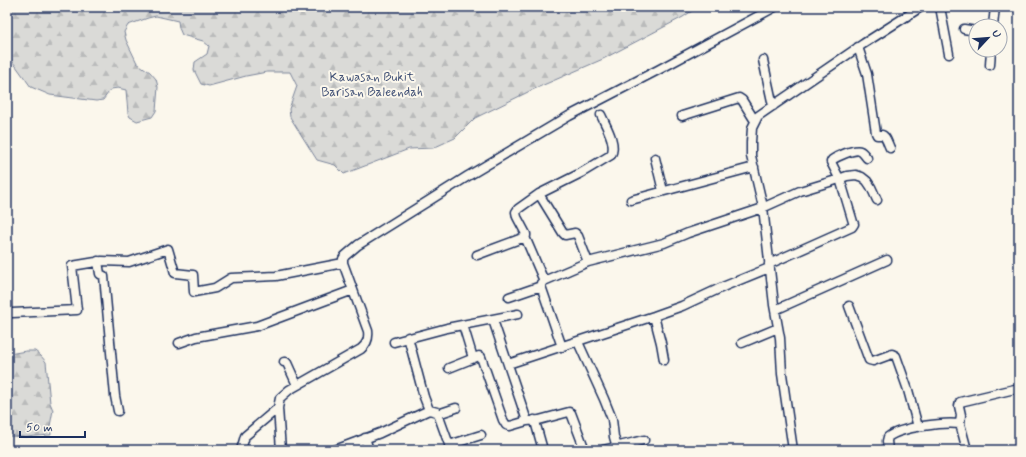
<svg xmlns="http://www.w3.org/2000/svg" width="1026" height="457" viewBox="0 0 1026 457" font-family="Mynerve,sans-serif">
<defs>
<pattern id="forest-firs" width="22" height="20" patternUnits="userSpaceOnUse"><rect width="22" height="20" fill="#dadad7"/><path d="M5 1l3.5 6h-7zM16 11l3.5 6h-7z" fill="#babbbb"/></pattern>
</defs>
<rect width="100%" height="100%" fill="#fbf7ec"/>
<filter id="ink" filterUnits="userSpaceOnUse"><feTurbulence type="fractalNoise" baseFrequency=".025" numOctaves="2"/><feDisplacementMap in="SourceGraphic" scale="8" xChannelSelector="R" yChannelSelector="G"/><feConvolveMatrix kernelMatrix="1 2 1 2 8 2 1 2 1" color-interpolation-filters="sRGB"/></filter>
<g filter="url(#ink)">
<!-- forest -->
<path fill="url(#forest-firs)" stroke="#7a849a" d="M7 7H698L683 17 603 59 532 90 475 118 455 138 433 148 409 149 344 174 335 165 317 160 290 117 289 109 297 86 290 72H267L246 76 209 86 201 84 194 70 195 62 207 54 209 46 203 41 182 35 179 28 178 21 156 16 148 18 128 25 124 32 126 40 137 63 150 72 156 79 158 87 156 111 152 117 137 121 130 117 128 113 126 90 118 88 111 89 103 100 96 101 50 95 31 87 13 62 7 57Z
M26 351H35L41 356 46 362 50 403 53 410 50 426 51 435 26 437 10 436 7 437V353L9 354Z"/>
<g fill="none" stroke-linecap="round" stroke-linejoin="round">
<!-- minor casing -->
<g stroke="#1b2f5e" stroke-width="11">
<path id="minor" d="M940 7 949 54
M993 26 995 7
M964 29 976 31
M858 47 867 74 876 133 877 135C879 135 880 135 882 135 886 136 888 144 890 148
M763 60 773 106
M990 65 991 50
M682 116 739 98 742 100 755 121
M655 158 663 191
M539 194 518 209 516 212 517 217 526 234V236L525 237 544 281
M631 200 754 167
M477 255 525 237
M98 261 100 274 104 276 115 396 118 411
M588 262 578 236 575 233 565 235 563 233 539 194 581 173 611 155C617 144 606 126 601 115
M769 264 852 227 854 224 853 222 841 182 831 162 832 160C836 157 855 148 860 151 863 152 865 156 867 158
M509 297 541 286
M849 306 869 360 873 361 892 354 896 356 908 390 918 427
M775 310 887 260
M12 313 77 310 72 266 102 261 129 262 168 249 175 273 193 275 194 292 215 288 231 278 276 276 343 263
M654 316 661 343 664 360
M493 320 527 421
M463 325 473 358
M408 337 424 397 429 410
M394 342 447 328 518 314
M578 342 604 399 612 419 614 437 617 447
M179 343 196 337 257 326 353 290
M742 343 778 328
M562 347 541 286V283L544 281 588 262 664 243 688 233 760 209 800 191 833 181 847 176 856 175 862 177 867 181 871 187 877 200
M284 362H286L287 363 297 385
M508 364 654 316 682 306 725 286 769 268
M449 368 479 356 481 357 503 420 506 425 510 426 527 421 539 420 569 412 571 413 585 450
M438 414 456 408
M534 420 536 425 543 450
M365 438 369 450
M449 445 481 435
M241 450 245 436 278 408
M281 450 278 408 280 398 289 390 361 349C367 344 369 339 368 331L343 263V259L345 256 358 245 430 200 468 176 569 116 658 70 775 7
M335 450 380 433 429 410 437 412 438 414 451 450
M603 450 644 440
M793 450 782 374 780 338 774 305 763 207 751 156V142L752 128 758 116 863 44 921 7
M888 450 887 441 888 437C901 427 944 422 960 424
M967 450 960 424 961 415 959 406 960 402 1019 388"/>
</g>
<!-- minor -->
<use href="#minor" stroke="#fbf7ec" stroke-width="8"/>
</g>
</g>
<g text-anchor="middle" stroke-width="4" stroke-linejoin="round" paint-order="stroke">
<!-- park labels -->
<g font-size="13" fill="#415176" stroke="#fbf7ec">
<text x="372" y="81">Kawasan Bukit<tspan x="372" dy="15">Barisan Baleendah</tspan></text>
</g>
</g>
<!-- margin -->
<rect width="1026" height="457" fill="none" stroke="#fbf7ec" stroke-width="24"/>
<rect x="12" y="12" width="1002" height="433" fill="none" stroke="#1b2f5e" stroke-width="1.5" filter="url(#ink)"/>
<!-- north arrow -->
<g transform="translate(988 38) rotate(64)"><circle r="19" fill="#fbf7ec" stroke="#a1a7b3"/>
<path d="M0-3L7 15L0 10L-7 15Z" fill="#1b2f5e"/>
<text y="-6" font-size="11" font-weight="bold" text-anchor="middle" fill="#1b2f5e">U</text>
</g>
<!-- scale -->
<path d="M20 431v6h65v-6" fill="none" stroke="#1b2f5e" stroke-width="2"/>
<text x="26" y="431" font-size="12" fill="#1b2f5e" stroke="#fbf7ec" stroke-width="3" paint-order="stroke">50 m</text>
</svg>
